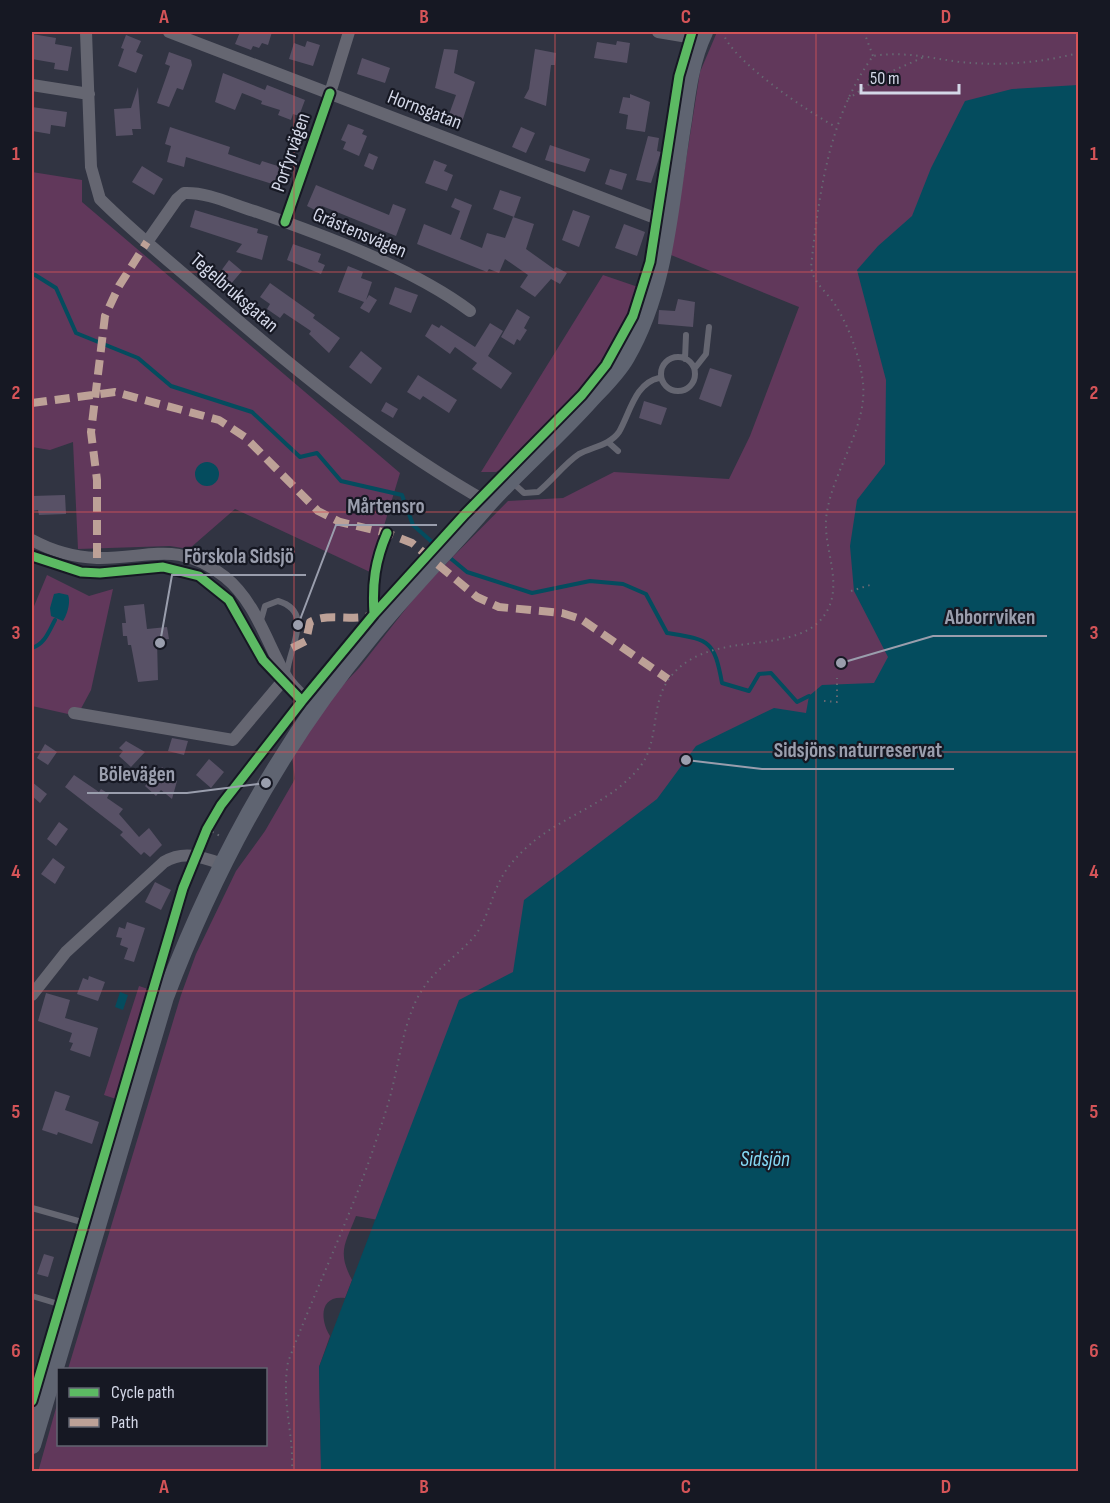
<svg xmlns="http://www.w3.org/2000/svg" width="1110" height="1503" viewBox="0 0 1110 1503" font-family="'Sofia Sans Condensed',sans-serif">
<rect width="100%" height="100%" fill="#313442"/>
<!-- green -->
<path fill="#61385b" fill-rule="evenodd" d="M717 32H1078V1471L38 1472 58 1401V1444H266V1370L68 1369 181 995 196 954 236 871 265 831 295 779 290 741 359 668 423 587 508 501 563 498 614 472 729 479 750 436 799 307 671 255 700 72ZM356 1216 384 1221 321 1462 319 1367 330 1336C320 1320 319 1295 345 1298L352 1280C337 1252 345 1244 356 1216Z
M32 172 82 180V202L400 473 370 572 235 509 189 549 170 546 78 549 73 442 50 450 32 447Z
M603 275 641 288 619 339 603 364 578 394 505 467 496 472H481Z
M47 575 89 596 113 589 91 690 77 716 32 706V611Z
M139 986 148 989 116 1099 104 1095Z"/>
<!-- water -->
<path fill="#044c5e" d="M1078 85V1471H321L319 1367 459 1000 513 972 524 900 657 799 696 746 774 708 806 713 809 696 822 685 874 683 888 657 854 591 850 546 857 500 885 464 886 380 857 270 878 246 912 216 931 168 965 101 1012 89Z
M195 474a12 12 0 1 1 24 0a12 12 0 1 1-24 0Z
M59 593 68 595C71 602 67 615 63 621L51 616 50 608 54 594Z
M120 992 128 995 123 1010 115 1007Z"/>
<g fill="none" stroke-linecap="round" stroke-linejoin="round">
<!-- stream -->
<path stroke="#044c5e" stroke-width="4" d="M32 273 56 288 76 333 138 358 171 386 252 412 300 457 317 453 341 481 402 495 413 525 441 550
M449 557 467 572 532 593 590 581 623 584 646 594 667 633C709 640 714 639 722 683L749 691 759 674 771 673 797 702 809 696
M32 648C45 644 49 631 55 620"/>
</g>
<!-- building -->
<path fill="#585166" d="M240 32H272L268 45 262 43 259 48 253 46 251 50 235 44Z
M32 34 56 38 55 44 72 47 68 71 54 69 55 63 32 59Z
M126 35 141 41 136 52 143 55 136 73 118 66 124 49 121 48Z
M307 41 320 45 313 66 289 59 294 43 305 47Z
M617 41 630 43 627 63 594 58 597 42 616 45Z
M444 49 458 50 454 73 475 82 461 125 447 120 456 95 435 88Z
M535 49 556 53 555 65H551L546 106 524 98 529 89Z
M169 52 191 60 192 65 183 90 177 88 169 107 157 103 170 66 165 64Z
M362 58 390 68 385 83 357 74Z
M223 73 265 90 267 85 305 100 299 116 293 114 291 120 278 115 280 110 261 104 262 101 242 93 235 110 215 102Z
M138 87 141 129H132L133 135 116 136 114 109 131 108Z
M630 94 650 102 645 132 626 129 628 115 619 113 623 97 630 98Z
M32 107 67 112 65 127 51 125 50 134 32 131Z
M348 124 364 130 362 134 367 136 359 156 343 149 346 142 341 140Z
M170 127 230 147 228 154 260 165 262 161 287 169 282 187 186 157 184 167 167 162 171 146 165 144Z
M521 127 535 133 526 153 512 147Z
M648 136 659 138 657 151 661 152 651 183 636 180Z
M550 145 590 159 585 172 545 160Z
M369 153 378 157 373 170 364 166Z
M434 160 447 165 444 171 453 175 447 191 425 183Z
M142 166 163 179 154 195 132 182Z
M610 169 627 174 622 190 605 184Z
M316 185 389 215 393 204 406 209 396 236 322 206 319 212 307 206Z
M500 190 521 197 514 217 493 209Z
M455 198 472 205 460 239 482 248 487 233 505 238 513 217 534 224 526 249 554 269 556 267 567 273 560 284 551 279 535 297 520 287 528 275 505 259 499 273 489 269 487 272 417 244 424 224 451 235 460 211 451 207Z
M195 210 258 229 257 233 268 236 262 260 236 252 242 244 190 227Z
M573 210 590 216 579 247 562 240Z
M624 224 645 232 637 256 615 248Z
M293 244 321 254 318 262 325 265 321 274 287 260Z
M229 260 242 271 230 285 218 275Z
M348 266 363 272 361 278 372 282 366 300 369 295 377 300 369 313 360 308 364 302 338 292Z
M270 283 315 315 313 318 340 338 329 353 309 334 311 331 284 313 280 318 267 309 270 304 260 297Z
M395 287 418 295 411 313 389 304Z
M678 299 695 302 693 327 658 324 659 310 675 311Z
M517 309 530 317 524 328 527 330 520 341 517 339 514 345 501 337Z
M490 323 503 331 488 356 512 373 501 389 472 369 477 363 455 347 450 354 425 336 432 324 439 328 441 325 475 347Z
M361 351 382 368 371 384 349 367Z
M710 368 732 375 721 407 699 399Z
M418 375 457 400 449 413 423 396 420 400 407 392Z
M644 401 667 408 661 425 639 418Z
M386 402 398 409 393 418 381 411Z
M65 495 66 514 39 515 38 510 32 511V496Z
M144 604 147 629 167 627 169 639 157 640 158 680 138 682 131 645H128L127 636H123L122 623H126L124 606Z
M172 738 188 741 184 755 168 751Z
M126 741 145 752 131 767 119 756 123 751 119 748Z
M45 744 57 752 48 765 37 758Z
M209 759 224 772 211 788 196 775Z
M162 767 177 781 172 799 161 790 156 796 145 786Z
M74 775 99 792 101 789 109 794 107 798 123 809 119 814 139 837 149 828 162 845 150 857 144 852 141 855 120 835 123 832 65 787Z
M32 782 47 794 40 803 32 796Z
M59 822 68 829 56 846 47 839Z
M53 858 65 867 55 884 41 874Z
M155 882 171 890 161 910 145 902Z
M127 922 145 928 134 962 124 959 128 948 120 945 122 938 116 937 119 927 125 929Z
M89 976 105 982 98 1001 77 994 83 978 88 980Z
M46 993 70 1000 65 1018 98 1028 90 1057 70 1050 73 1043 69 1042 72 1033 38 1021Z
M55 1091 70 1096 65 1110 99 1122 92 1144 58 1132 57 1135 42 1130Z
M44 1254 54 1257 48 1277 37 1274Z"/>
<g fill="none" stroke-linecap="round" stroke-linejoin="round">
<!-- path -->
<path stroke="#666872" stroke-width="2" stroke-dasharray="1.5 4.5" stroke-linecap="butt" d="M723 32C729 59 810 113 836 127
M864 32 873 56
M848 99 881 76 924 57
M851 591 870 585
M824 701 837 702V678
M207 829 220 836
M292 1472C294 1433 281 1402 288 1362 316 1288 351 1216 376 1141 382 1123 388 1106 392 1089 399 1061 403 1029 415 1003 429 972 451 962 473 938 488 920 491 896 502 877 509 864 523 850 534 841 568 814 611 802 639 768 660 743 650 704 669 679 709 623 804 663 829 607 842 577 821 543 827 512 834 467 871 423 862 376 859 355 848 325 836 306 828 293 813 283 811 267 819 193 829 117 873 56 903 51 930 58 960 62 999 66 1041 63 1078 53"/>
<!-- lane -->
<path stroke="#656671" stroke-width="6" d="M661 374a17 17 0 1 1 34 0a17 17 0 1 1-34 0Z
M685 359 686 335
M695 368 706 354 709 327
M608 442 618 451
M511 481 524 493 538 492C552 481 564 464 579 454 592 447 610 445 619 432 630 413 635 383 659 378
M261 620 265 606 278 601C315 612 289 647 287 673
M32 1208 96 1226
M32 1296 72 1308"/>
<!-- street -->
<path stroke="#656671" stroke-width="12" d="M86 32 91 167 100 199C138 237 180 270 220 305 305 378 391 448 489 503
M169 32 668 223
M658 32 700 39
M32 85 89 94
M330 93 349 32
M147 242 177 199 184 193C208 192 231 204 254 211 323 235 413 268 470 311
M32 540C52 551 74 557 97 558 149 559 177 539 225 577 256 602 267 644 287 678 294 689 306 698 315 708
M74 713 233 740 286 677
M32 995 66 952 164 862C184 850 202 857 222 864"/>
<!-- secondary -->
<path stroke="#5f6471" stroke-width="18" d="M32 1445 165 997C214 868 280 745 369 638 406 592 448 550 486 506 519 469 557 437 590 400 602 387 617 373 626 357 667 287 670 198 683 120 687 90 691 59 704 32"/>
<!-- quiet -->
<path stroke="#bda197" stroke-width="8" stroke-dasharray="15 8" stroke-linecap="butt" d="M32 403 115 392 219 420 245 437 318 511 340 522 387 533 412 543 477 597 499 607 562 613 581 619 668 679
M97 558V480L91 432 105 316 119 286 147 242
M292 648 306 641 310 622C330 612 352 622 373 615"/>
<!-- cycleway casing -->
<g stroke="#161823" stroke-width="13">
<path id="cycleway" d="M285 222 330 93
M32 556 81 572 100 573 163 567 199 576 229 600 263 660 302 701
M374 614C372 584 375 561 387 533
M32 1401 183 888 207 829 221 805 302 701 374 614 465 514 582 395 606 365 633 316 650 262 679 76 692 32"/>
</g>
<!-- cycleway -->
<use href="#cycleway" stroke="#5cba63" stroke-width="9"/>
</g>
<!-- grid -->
<path fill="none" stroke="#d55458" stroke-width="1.5" stroke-opacity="0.55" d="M294 32V1472M555 32V1472M816 32V1472M32 272H1078M32 512H1078M32 752H1078M32 991H1078M32 1230H1078"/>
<g text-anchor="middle" stroke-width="4.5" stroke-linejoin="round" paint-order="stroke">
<!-- street labels -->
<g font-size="20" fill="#d3d7e7" stroke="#161823">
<text transform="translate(425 109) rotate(21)" y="7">Hornsgatan</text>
<text transform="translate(290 152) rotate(-71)" y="7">Porfyrvägen</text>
<text transform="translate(360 232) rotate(23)" y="7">Gråstensvägen</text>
<text transform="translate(235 292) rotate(41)" y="7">Tegelbruksgatan</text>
</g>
<!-- water labels -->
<g font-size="21" font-style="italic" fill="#85d9f5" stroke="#161823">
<text x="765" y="1166">Sidsjön</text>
</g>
</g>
<!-- callouts -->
<path fill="none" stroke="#9a9ead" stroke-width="2" d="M298 625L336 525H437M160 643L172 575H306M841 663L933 636H1047M686 760L762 769H954M266 783L187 793H87"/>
<g fill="#9a9ead" stroke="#161823" stroke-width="2">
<circle cx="298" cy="625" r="6"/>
<circle cx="160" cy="643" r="6"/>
<circle cx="841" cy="663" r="6"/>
<circle cx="686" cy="760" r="6"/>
<circle cx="266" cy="783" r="6"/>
</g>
<g font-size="21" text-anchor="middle" font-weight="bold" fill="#9a9ead" stroke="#161823" stroke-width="4.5" stroke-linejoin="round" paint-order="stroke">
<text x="386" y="513">Mårtensro</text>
<text x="239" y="563">Förskola Sidsjö</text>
<text x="990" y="624">Abborrviken</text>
<text x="858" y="757">Sidsjöns naturreservat</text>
<text x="137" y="781">Bölevägen</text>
</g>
<!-- border -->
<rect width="1110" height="1503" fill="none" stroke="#161823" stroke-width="66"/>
<!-- legend -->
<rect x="57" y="1368" width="210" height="78" fill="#161823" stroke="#626471" stroke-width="1.5"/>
<rect x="69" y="1388" width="30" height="9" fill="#5cba63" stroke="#626471" stroke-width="1.5"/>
<text x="111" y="1398" font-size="18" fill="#d3d7e7">Cycle path</text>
<rect x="69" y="1418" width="30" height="9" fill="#bda197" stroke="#626471" stroke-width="1.5"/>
<text x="111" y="1428" font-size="18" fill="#d3d7e7">Path</text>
<!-- scale -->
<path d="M861 84v9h98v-9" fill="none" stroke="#d3d7e7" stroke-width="3"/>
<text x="870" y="84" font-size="18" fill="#d3d7e7" stroke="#161823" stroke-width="4.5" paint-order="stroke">50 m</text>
<rect x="33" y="33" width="1044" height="1437" fill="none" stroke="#d55458" stroke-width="2"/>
<g font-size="20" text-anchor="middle" font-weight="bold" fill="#d55458">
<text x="164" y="23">A</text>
<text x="424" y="23">B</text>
<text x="686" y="23">C</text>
<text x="946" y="23">D</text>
<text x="16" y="160">1</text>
<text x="1094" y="160">1</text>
<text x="16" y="399">2</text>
<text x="1094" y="399">2</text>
<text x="16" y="639">3</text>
<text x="1094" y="639">3</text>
<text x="16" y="878">4</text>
<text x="1094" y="878">4</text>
<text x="16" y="1118">5</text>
<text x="1094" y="1118">5</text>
<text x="16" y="1357">6</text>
<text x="1094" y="1357">6</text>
<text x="164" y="1493">A</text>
<text x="424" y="1493">B</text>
<text x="686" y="1493">C</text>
<text x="946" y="1493">D</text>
</g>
</svg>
